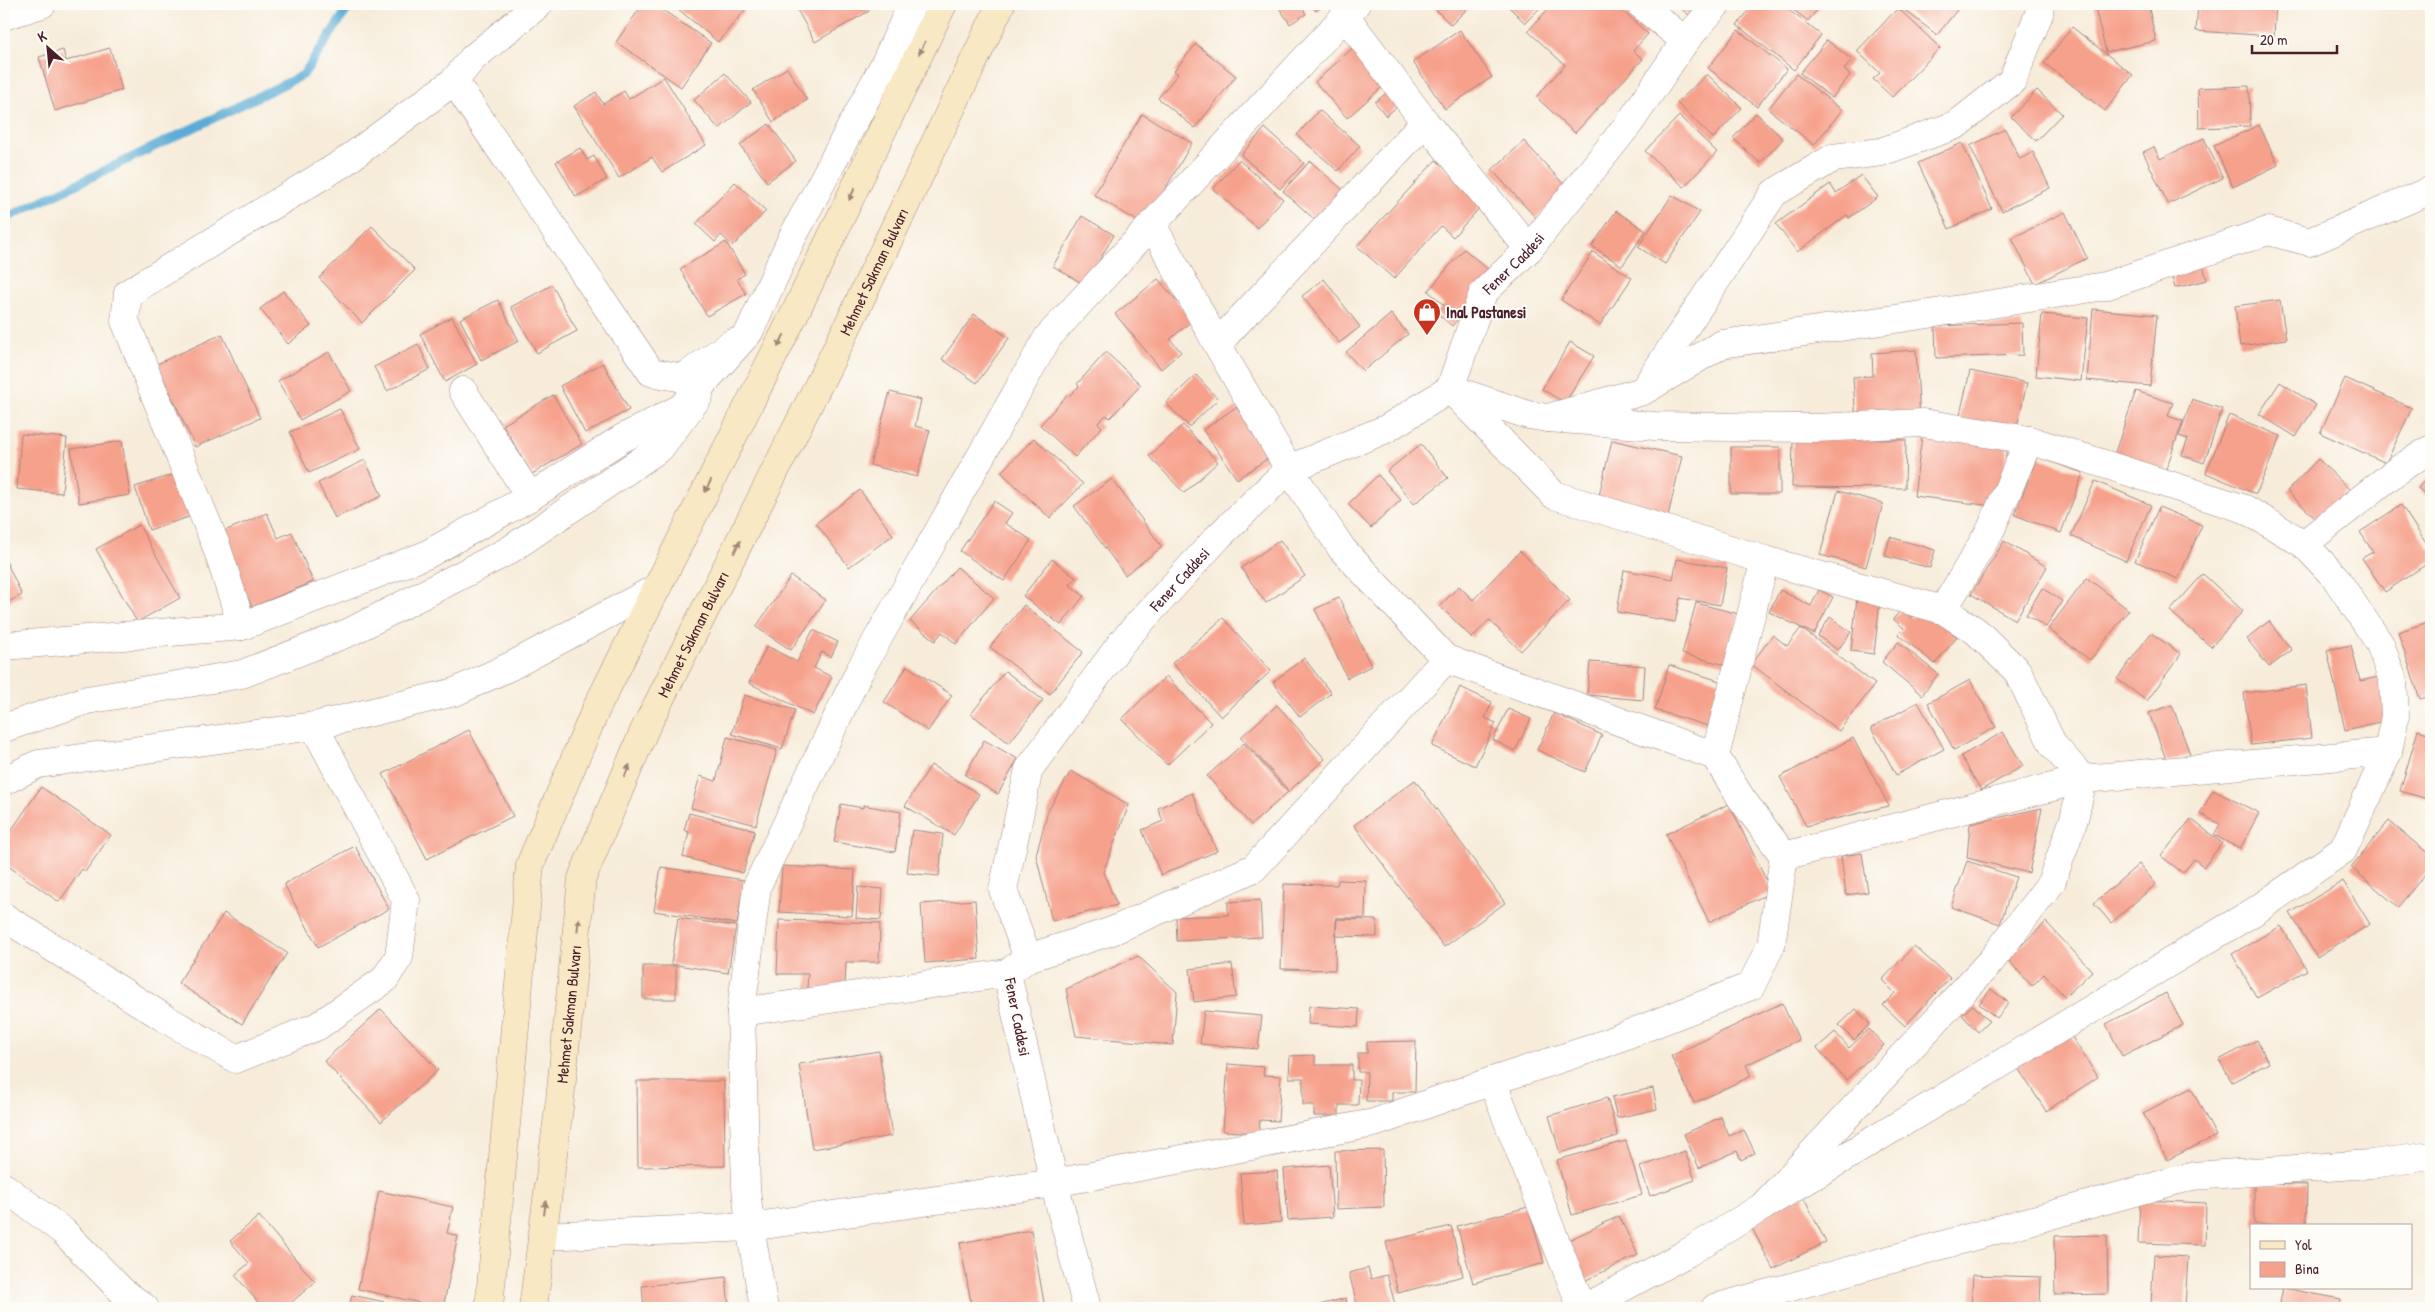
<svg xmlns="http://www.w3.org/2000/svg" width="2435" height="1312" viewBox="0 0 2435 1312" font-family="'Patrick Hand',sans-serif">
<rect width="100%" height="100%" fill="#fdfcf7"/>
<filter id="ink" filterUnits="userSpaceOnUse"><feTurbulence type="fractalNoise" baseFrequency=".02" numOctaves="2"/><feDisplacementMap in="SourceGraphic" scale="10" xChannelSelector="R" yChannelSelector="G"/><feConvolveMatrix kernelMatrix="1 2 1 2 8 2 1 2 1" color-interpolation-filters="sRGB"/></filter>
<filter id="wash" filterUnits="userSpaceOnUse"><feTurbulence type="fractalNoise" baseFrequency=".0096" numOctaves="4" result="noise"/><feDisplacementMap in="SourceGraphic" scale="20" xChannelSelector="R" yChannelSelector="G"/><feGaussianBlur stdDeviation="1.12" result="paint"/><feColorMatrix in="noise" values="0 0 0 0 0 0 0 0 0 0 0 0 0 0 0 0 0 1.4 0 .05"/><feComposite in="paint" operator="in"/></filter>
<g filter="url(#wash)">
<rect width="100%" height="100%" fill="#f7ecda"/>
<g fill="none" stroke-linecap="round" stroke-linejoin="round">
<!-- stream -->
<path stroke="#5aabd5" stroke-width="9" d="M4 219 303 75 351 4"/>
</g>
<g id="blocks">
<!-- building -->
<path fill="#f6a18c" d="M643 4H654L711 43 681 87 616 42Z
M672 4H750L718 42Z
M794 4H865L869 11 815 42Z
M1282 4H1300L1306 14 1290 24 1278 6Z
M1310 4H1326L1316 11Z
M1430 4H1472L1451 25Z
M1506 4H1544L1525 23Z
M1553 4H1615L1648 34 1633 51 1643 59 1575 133 1536 97 1565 65 1528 31Z
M1675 4H1698L1689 15Z
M1754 4H1781L1821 35 1794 70 1737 25Z
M1786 4H1822L1808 21Z
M1897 4H1962L1937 35Z
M2094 4H2148L2156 41 2106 52Z
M2198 4H2276L2274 36 2196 31Z
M1898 8 1940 48 1892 97 1873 79 1880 73 1857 51Z
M2072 27 2133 75 2105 111 2044 63Z
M1460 30 1492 77 1445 109 1413 62Z
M1738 30 1787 69 1757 107 1708 68Z
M1827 40 1852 60 1844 70 1850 75 1832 98 1800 73Z
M1196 44 1236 76 1195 128 1158 98 1178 74 1174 71Z
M1356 45 1388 82 1347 118 1315 82Z
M110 48 122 90 55 111 39 57 63 50 66 61Z
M787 68 807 100 773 122 753 90Z
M725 73 751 102 719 129 694 100Z
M1707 74 1742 108 1713 138 1677 103Z
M1796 74 1842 110 1814 145 1768 109Z
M664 77 706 145 662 172 652 157 619 178 574 106 596 92 603 104 624 91 629 99Z
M2249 86 2250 126 2199 128 2198 88Z
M1394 87 1405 100 1386 116 1375 102Z
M2037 90 2062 114 2036 141 2011 117Z
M1319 110 1360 146 1338 171 1297 135Z
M1756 113 1783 139 1760 163 1733 138Z
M1142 114 1192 143 1144 225 1094 195Z
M1679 116 1717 152 1684 187 1645 151Z
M769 124 796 161 767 182 740 145Z
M2259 125 2278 165 2233 187 2214 146Z
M1265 128 1304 163 1280 189 1241 155Z
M2005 129 2020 159 2033 152 2050 188 2002 211 1970 146Z
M2204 138 2223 178 2168 204 2143 152 2154 147 2160 159Z
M1524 141 1568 189 1536 218 1492 170Z
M1962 143 1992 209 1949 229 1918 163Z
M580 148 587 160 594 156 607 179 576 197 556 162Z
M1239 160 1283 199 1257 228 1213 189Z
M1436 160 1484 203 1453 237 1441 226 1394 279 1357 246Z
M1310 161 1351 197 1324 228 1283 191Z
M1861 175 1878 197 1849 218 1847 215 1797 252 1776 224 1830 184 1836 193Z
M735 182 766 211 733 246 721 235 715 242 696 224Z
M1672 195 1700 212 1665 264 1638 247Z
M1616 211 1646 231 1622 266 1592 246Z
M2065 212 2087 258 2035 284 2012 238Z
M1082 216 1114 235 1085 285 1053 266Z
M372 226 415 270 362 323 319 278Z
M726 242 745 274 737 279 746 294 707 316 680 269Z
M1464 249 1496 276 1452 326 1437 313 1444 305 1428 291Z
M1593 252 1632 278 1600 325 1561 300Z
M2202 262 2207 280 2175 288 2170 271Z
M1158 279 1193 320 1170 339 1181 352 1161 369 1115 314Z
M1324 279 1360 327 1339 343 1302 296Z
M552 285 577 331 537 353 511 307Z
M283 291 311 326 288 344 260 309Z
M498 300 519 341 481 360 460 319Z
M2280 300 2286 339 2240 346 2235 306Z
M2093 309 2157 315 2150 386 2087 380Z
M974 314 1009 338 977 383 942 359Z
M1391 314 1408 334 1363 371 1346 352Z
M2042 314 2088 318 2081 381 2036 376Z
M452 317 477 364 445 382 420 334Z
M2022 323 2023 355 1936 358 1935 326Z
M222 334 260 418 195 447 157 364Z
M1570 342 1594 356 1565 403 1542 389Z
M418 344 430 369 387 391 374 367Z
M1916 350 1920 419 1856 423 1853 377 1873 376 1872 353Z
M329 352 351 391 300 420 278 381Z
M1106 352 1141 385 1110 418 1106 415 1098 423 1102 427 1075 457 1040 425 1068 394 1070 395 1079 386 1077 384Z
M603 363 629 410 585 433 560 386Z
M1970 371 2027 383 2016 431 1959 419Z
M1196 375 1218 399 1189 427 1166 403Z
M2345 378 2412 408 2386 463 2320 433Z
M2280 382 2316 405 2296 437 2259 414Z
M2136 391 2173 403 2168 416 2183 421 2165 472 2114 455Z
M890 392 921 400 915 426 930 430 917 477 870 465Z
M553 395 582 444 532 474 503 425Z
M2192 399 2222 409 2204 463 2182 455 2188 439 2179 436Z
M1236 407 1270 457 1237 479 1203 430Z
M340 409 360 449 309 473 290 432Z
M2229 415 2281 436 2256 494 2206 473Z
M1183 425 1218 462 1184 493 1149 456Z
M21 434 67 438 62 493 17 489Z
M1922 436 2007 446 2000 507 1914 496Z
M1034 438 1083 484 1050 518 1001 472Z
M1793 439 1906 440 1905 488 1792 487Z
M1612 440 1682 456 1668 516 1598 500Z
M122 441 130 495 79 503 71 449Z
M1421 444 1448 478 1414 504 1387 471Z
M1731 447H1780V494H1731Z
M2037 457 2083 473 2061 533 2015 515Z
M2318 459 2349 489 2318 521 2287 491Z
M365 460 382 496 335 518 318 483Z
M184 471 198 514 149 530 135 487Z
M2431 473V500L2418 488Z
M1378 475 1401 500 1371 528 1348 504Z
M1112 479 1162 547 1125 575 1074 506Z
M2095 481 2151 505 2126 561 2071 536Z
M860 490 893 535 849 567 816 523Z
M1838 491 1883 503 1866 567 1820 555Z
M994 501 1012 513 1005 523 1031 540 1004 581 960 551Z
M2401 505 2431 551V561L2385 592 2362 558 2373 552 2360 532Z
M2159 507 2202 525 2178 579 2135 561Z
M267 513 278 538 292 532 313 582 252 607 220 533Z
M139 525 180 598 137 622 96 549Z
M1890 537 1935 550 1930 568 1885 556Z
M1280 540 1305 576 1266 603 1241 568Z
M2004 541 2047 567 2015 620 1971 594Z
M1520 551 1570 600 1521 651 1489 620 1472 638 1440 606 1459 586 1473 600Z
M4 557 22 595 4 604Z
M1052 559 1076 578 1070 585 1084 596 1061 625 1023 596Z
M1677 559 1727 568 1720 605 1680 598 1675 622 1617 612 1624 570 1673 579Z
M957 567 994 598 956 644 942 632 935 641 910 621Z
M2203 574 2243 611 2211 647 2170 611Z
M791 576 826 600 791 650 756 627Z
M2087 578 2129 610 2090 660 2048 629Z
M2042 588 2062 601 2046 627 2026 615Z
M1780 590 1811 606 1819 590 1833 597 1814 634 1769 612Z
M1339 598 1371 666 1347 678 1315 609Z
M1857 598 1880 601 1874 654 1851 651Z
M1696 603 1739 614 1726 665 1682 654Z
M1024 605 1083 652 1050 694 990 647Z
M1920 607 1957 637 1935 664 1898 634 1904 628 1893 619 1901 610 1912 618Z
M1830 617 1851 632 1838 650 1818 636Z
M1223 618 1271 671 1221 717 1172 663Z
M2269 621 2292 650 2269 667 2247 639Z
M2431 621V696L2420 699 2398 632Z
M1801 628 1875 684 1839 731 1751 664 1773 635 1787 646Z
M813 630 838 642 831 657 822 652 814 668 832 677 813 715 749 683 767 646 797 662Z
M2151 633 2181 654 2147 701 2117 679Z
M1898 642 1938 674 1922 695 1882 662Z
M2351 645 2360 681 2379 677 2389 720 2345 730 2327 650Z
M1304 658 1331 693 1300 717 1273 682Z
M1590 662 1645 666 1643 700 1587 695Z
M1669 665 1723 682 1708 726 1655 710Z
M907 666 952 695 928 731 884 702Z
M1005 671 1043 700 1009 743 971 714Z
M1166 676 1211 723 1167 765 1122 719Z
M1970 680 1996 727 1954 750 1928 703Z
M2306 685 2312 738 2251 745 2244 693Z
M1460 687 1492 702 1485 718 1496 723 1475 766 1432 746Z
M744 695 795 710 782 749 732 734Z
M1918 702 1944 749 1896 775 1871 728Z
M1277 705 1325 759 1289 791 1241 737Z
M2172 705 2190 754 2167 762 2149 713Z
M1508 709 1531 719 1515 751 1493 740Z
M1554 713 1602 735 1585 772 1537 750Z
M469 730 513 816 427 859 383 774Z
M2418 730 2431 734V800L2400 791Z
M2003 732 2023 766 1981 790 1961 756Z
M727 737 777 750 756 825 691 808 700 776 716 781Z
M1853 738 1889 806 1806 826 1780 777Z
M984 740 1018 759 998 794 965 775Z
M1244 743 1288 792 1251 825 1207 776Z
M931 765 979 794 954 835 905 806Z
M1071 771 1129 805 1103 872 1117 905 1052 921 1036 855 1048 811Z
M1415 780 1505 903 1444 947 1354 825Z
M41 787 111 835 85 872 82 869 59 902 4 863V841Z
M2213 790 2259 813 2240 849 2214 835 2220 824 2200 814Z
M1192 793 1217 851 1161 875 1142 830 1163 821 1158 808Z
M841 804 863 808V805L901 812 895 852 834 842Z
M1729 804 1772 892 1709 922 1666 834Z
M2042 808 2029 873 1967 858 1970 824Z
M689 813 755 830 743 873 683 857 689 832 684 830Z
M2191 819 2222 843 2204 867 2194 859 2183 873 2161 856Z
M2389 821 2431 856V867L2398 907 2351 867Z
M912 830 943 834 939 876 907 873Z
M355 846 389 909 318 947 284 884Z
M1862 853 1868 892 1846 895 1841 856Z
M1967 861 2016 877 2000 924 1951 907Z
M2139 864 2156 884 2111 923 2094 903Z
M782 866 855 870 852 916 779 912Z
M661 867 744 880 737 924 654 911Z
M1338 880 1366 881 1365 918H1336L1335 970 1281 969 1284 884 1337 885Z
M2343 881 2370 924 2317 957 2290 913Z
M858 887 883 889 881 920 856 918Z
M975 900 979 959 925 963 921 904Z
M1260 900 1262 937 1177 941 1176 917 1228 915V902Z
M224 913 287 953 242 1024 178 983Z
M678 918 736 926 728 973 671 964Z
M1337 919 1377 920V937L1336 936Z
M779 920 880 923 879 962H846L845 989 807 988 808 974H777Z
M2046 922 2092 971 2065 997 2044 974 2032 986 2007 959Z
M2281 926 2307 970 2257 998 2232 954Z
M1914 946 1950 978 1905 1026 1883 1005 1895 993 1882 980Z
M1138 956 1177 992 1173 1045 1076 1036 1066 989Z
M1232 964 1236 997 1194 1002 1190 969Z
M643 966H676V999H643Z
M1991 989 2009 1003 1997 1018 1979 1004Z
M2166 993 2183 1025 2122 1056 2106 1024Z
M1782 1003 1799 1040 1746 1065 1751 1076 1694 1103 1671 1056Z
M1973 1005 1989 1021 1978 1032 1962 1015Z
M1309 1006 1359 1009 1358 1027 1308 1024Z
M381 1009 438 1070 381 1122 324 1061Z
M1856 1009 1870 1024 1854 1040 1839 1025Z
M1204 1011 1262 1016 1258 1049 1200 1044Z
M2066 1028 2098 1077 2046 1111 2014 1062Z
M1869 1029 1884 1045 1846 1080 1817 1048 1835 1032 1849 1048Z
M2257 1040 2269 1063 2232 1082 2219 1060Z
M1416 1041 1415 1092H1392V1101H1366L1367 1072H1358V1053H1367V1042Z
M879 1051 892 1136 812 1149 799 1064Z
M1315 1055V1065H1352V1080H1359L1358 1105H1339V1116H1314V1105H1303V1078H1289L1290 1056Z
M1228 1064 1264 1067 1263 1075 1281 1076 1278 1121 1260 1120 1259 1133 1223 1131Z
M637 1081H724L725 1166 638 1167Z
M1653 1088 1657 1109 1617 1118 1612 1097Z
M2191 1088 2216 1136 2167 1160 2143 1113Z
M1607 1098 1618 1136 1560 1153 1549 1116Z
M1721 1117 1729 1136 1744 1130 1755 1153 1741 1160 1737 1151 1699 1168 1684 1134Z
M1626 1141 1642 1195 1572 1215 1557 1160Z
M1383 1150 1384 1207 1336 1209 1335 1151Z
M1685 1151 1695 1180 1650 1196 1640 1167Z
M1329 1165 1333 1217 1288 1220 1284 1169Z
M1277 1171 1281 1222 1244 1225 1240 1173Z
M2254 1184 2307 1185 2306 1225 2254 1224Z
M379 1191 453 1207 447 1233 458 1236 443 1308 358 1289Z
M1802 1195 1826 1242 1773 1269 1749 1222Z
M2140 1200 2206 1203 2205 1245 2138 1243Z
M1528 1207 1544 1263 1473 1283 1457 1226Z
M259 1216 315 1282 285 1308H263L235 1275 249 1263 230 1241Z
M1619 1216 1638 1255 1582 1282 1563 1243Z
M1451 1226 1463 1276 1398 1293 1386 1242Z
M1031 1230 1045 1308H972L960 1243Z
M2107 1235 2108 1294 2055 1295 2054 1236Z
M2154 1255 2188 1257 2185 1306 2151 1304Z
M1368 1268 1371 1279 1387 1275 1396 1308H1358L1349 1273Z
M1973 1275 2041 1277 2040 1308H1971Z
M726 1277 729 1308H644L642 1286Z
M2283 1288 2341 1299 2339 1308H2279Z
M352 1295 408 1307V1308H349Z
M1346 1298 1348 1308H1308Z
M1919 1306V1308H1873V1307Z"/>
</g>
</g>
<g filter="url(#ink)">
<use href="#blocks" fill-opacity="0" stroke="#a08682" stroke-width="1"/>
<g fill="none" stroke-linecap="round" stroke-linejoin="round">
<!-- minor casing -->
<g stroke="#a08682" stroke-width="29">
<g id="minor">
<path d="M1640 4 1685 41"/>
<path d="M4 16 42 4"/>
<path d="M1346 17 1425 122 1529 249"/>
<path d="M454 81 651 372 683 378 732 343"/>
<path d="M1217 344 1425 122"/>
<path d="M1647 385 1774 193 1833 158 1881 152 1956 125 2012 81 2039 14 2040 4"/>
<path d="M1450 389 1554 495 1765 560 1943 610 1976 631 2018 672 2053 745 2083 779 2074 819 2051 883 1991 961 1762 1207 1687 1253 1585 1308"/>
<path d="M1454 390 1528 415 1548 418 1643 391 1722 344 1929 314 2105 286 2268 231 2310 242 2431 190"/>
<path d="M463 391 530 497"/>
<path d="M1548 418 1655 426 1815 428 1923 423 2029 440 2245 509 2304 544 2335 577 2380 644 2393 681 2395 716 2388 752 2343 850 2255 911 1762 1207"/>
<path d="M2304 544 2399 469 2431 449"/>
<path d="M1943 610 1991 529 2029 440"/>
<path d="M242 626 217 548 125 321 128 293 343 163 454 81 473 58 539 4"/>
<path d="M4 728 87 700 242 674 350 632 508 551 660 448 699 396"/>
<path d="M1715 756 1765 560"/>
<path d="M4 781 38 764 314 726 455 692 511 666 657 588"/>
<path d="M1784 856 2083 779 2388 752"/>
<path d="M4 917 166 1019 236 1059 318 1026 384 980 399 957 406 900 314 726"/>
<path d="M1028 958 1112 931 1254 868 1446 659"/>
<path d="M741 1012 1007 973"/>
<path d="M1492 1081 1582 1308"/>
<path d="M4 1187 64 1232 122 1291 145 1308"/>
<path d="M542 1236 750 1227 1054 1183 1374 1123 1492 1081 1593 1048 1751 986 1771 945 1784 856 1741 798 1715 756 1446 659 1342 549 1289 469 1217 344 1153 226"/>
<path d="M764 1308 750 1227 746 1187 741 1012 757 886 859 672 1048 337 1356 4"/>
<path id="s1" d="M1087 1308 1054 1183 1007 973 1028 958 1003 890 1029 769 1122 642 1219 536 1289 469 1386 429 1450 389 1483 293 1529 249 1631 121 1685 41 1717 4"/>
<path d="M1715 1308 2192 1176 2371 1164 2431 1156"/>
</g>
</g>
<!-- tertiary casing -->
<g stroke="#a08682" stroke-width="29">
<path id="tertiary" d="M4 646 242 626 426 555 530 497 621 439 681 408 749 332 791 240 885 63 912 4"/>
</g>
<!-- secondary casing -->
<g stroke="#a08682" stroke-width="29">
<g id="secondary">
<path d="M489 1308 530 865 596 709 795 313 943 4"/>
<path id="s2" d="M533 1308 560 1100 582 878 644 731 843 336 1001 4"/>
</g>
</g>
<!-- minor -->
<use href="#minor" stroke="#fff" stroke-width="28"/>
<!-- tertiary -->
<use href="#tertiary" stroke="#fff" stroke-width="28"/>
<!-- secondary -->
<use href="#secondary" stroke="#f8e8c3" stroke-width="28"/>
</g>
<!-- one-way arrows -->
<defs><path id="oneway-solid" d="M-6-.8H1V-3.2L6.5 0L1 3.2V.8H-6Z" transform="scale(1.25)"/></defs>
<g fill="#a18477">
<use href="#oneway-solid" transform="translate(922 48) rotate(115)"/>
<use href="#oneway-solid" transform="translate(852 194) rotate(115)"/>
<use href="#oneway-solid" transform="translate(781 341) rotate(117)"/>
<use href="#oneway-solid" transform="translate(708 486) rotate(117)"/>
<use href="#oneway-solid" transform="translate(737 547) rotate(-63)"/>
<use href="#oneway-solid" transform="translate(627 771) rotate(-67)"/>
<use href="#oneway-solid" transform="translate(578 925) rotate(-84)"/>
<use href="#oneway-solid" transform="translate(545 1208) rotate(-82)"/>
</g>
</g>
<!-- icons -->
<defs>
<g id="shop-pin" transform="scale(1.4375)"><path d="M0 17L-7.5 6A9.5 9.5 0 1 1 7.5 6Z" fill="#c8321e" stroke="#fdfcf7"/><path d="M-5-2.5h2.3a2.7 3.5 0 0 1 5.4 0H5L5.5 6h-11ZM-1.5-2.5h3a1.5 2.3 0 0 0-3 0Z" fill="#fff"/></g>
</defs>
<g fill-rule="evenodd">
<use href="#shop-pin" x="1427" y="312"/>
</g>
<g text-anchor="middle" stroke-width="4" stroke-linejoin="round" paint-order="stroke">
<!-- street labels -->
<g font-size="16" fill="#4a1f2b" stroke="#fdfcf7">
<text dy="6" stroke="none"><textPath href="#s1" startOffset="1289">Fener Caddesi</textPath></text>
<text dy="6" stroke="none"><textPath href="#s2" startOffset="1106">Mehmet Sakman Bulvarı</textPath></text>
<text dy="6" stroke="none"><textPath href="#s1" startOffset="809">Fener Caddesi</textPath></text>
<text dy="6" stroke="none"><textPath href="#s2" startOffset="701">Mehmet Sakman Bulvarı</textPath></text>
<text dy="6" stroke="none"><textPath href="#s2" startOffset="296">Mehmet Sakman Bulvarı</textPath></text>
<text transform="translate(1018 1017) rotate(79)" y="6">Fener Caddesi</text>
</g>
<!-- poi labels -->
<g font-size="16" font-weight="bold" fill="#4a1f2b" stroke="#fdfcf7" text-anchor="start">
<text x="1446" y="318">Inal Pastanesi</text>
</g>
</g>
<!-- margin -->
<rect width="2435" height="1312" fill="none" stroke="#fdfcf7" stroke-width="20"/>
<!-- legend -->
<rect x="2250" y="1224" width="162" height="65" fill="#fdfcf7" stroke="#b5a4a5"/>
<rect x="2260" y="1241" width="25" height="8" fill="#f8e8c3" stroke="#b5a4a5"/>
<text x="2295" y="1250" font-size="15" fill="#4a1f2b">Yol</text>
<rect x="2260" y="1262" width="25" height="15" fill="#f6a18c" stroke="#b5a4a5"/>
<text x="2295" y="1274" font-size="15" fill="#4a1f2b">Bina</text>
<!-- north arrow -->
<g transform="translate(48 48) rotate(333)" stroke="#fdfcf7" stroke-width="4" paint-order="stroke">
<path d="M0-4L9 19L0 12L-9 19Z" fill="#4a1f2b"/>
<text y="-8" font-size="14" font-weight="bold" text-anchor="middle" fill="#4a1f2b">K</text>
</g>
<!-- scale -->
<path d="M2252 45v8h85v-8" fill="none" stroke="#4a1f2b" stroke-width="2.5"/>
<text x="2260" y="45" font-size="15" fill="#4a1f2b" stroke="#fdfcf7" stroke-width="4" paint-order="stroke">20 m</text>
</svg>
